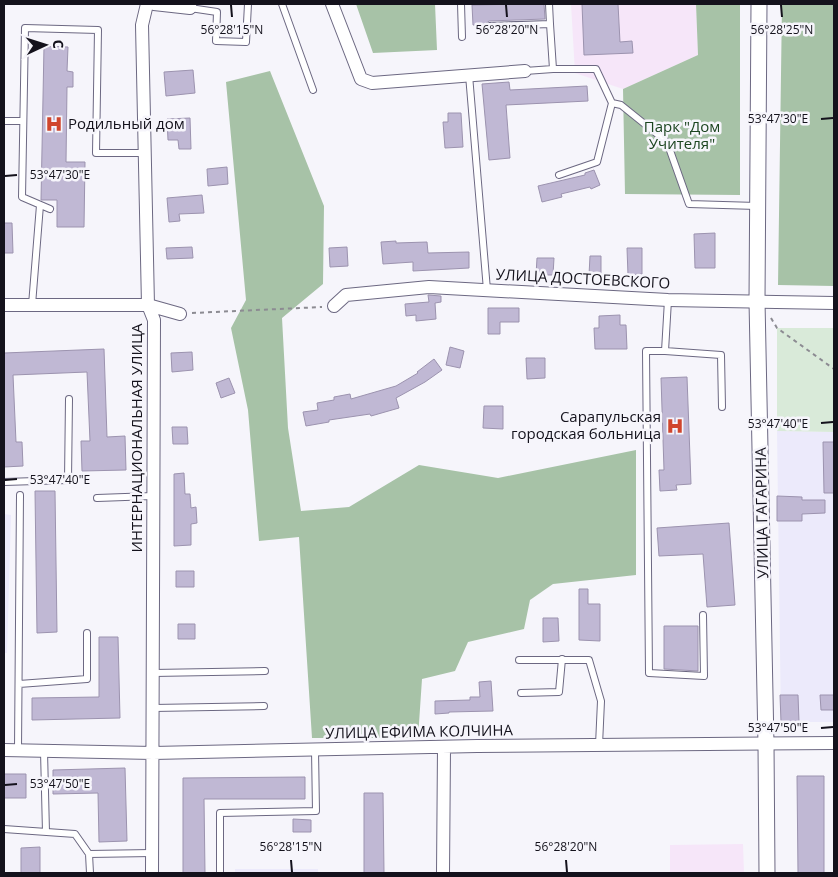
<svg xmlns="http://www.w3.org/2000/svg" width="838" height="877" viewBox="0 0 838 877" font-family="'Open Sans',sans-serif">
<rect width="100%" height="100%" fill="#f6f5fb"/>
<!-- commercial -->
<path fill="#f6e6f9" d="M571 4H696L698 55 623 89 575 73Z
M743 844 744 873H670V845Z"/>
<!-- education -->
<path fill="#eceafb" d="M777 431 834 432V722H781Z
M4 514 11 515 7 653H4Z
M235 869H318V873H235Z"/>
<!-- green -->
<path fill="#d9ead9" d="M777 328H834V432L777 431Z"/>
<!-- forest -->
<path fill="#a7c2a7" d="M356 4H435L437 50 373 53Z
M696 4H740V195L625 194 623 89 698 55Z
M782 4H834V286L778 285Z
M270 71 324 206 323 284 282 318 288 428 301 511 349 507 419 465 498 478 636 450V575L553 584 530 600 524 629 468 642 455 671 422 679 418 738H312L299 537 259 541 248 410 231 328 246 300 226 82Z"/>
<!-- building -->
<path fill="#c0b8d4" stroke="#9c93af" d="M526 4H544L545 19 489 21 484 25H473L472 5Z
M582 4H618L620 42 632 41 633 53 584 55Z
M44 46 68 47 67 71 73 72V87H67L66 162H85L84 227H57V200H41Z
M193 70 195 93 166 96 164 72Z
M509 82 510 90 587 86 588 101 506 105 510 158 489 160 482 84Z
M448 113H461L463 147 445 148 443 122H448Z
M190 118 191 149H179L178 140H168L167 119Z
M227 167 228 184 208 186 207 169Z
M594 170 600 185 591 189 590 187 561 194 562 197 542 202 538 186 585 175V173Z
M202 195 204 213 179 214 180 221 169 222 167 198Z
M4 223H12L13 253H4Z
M715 233V268H695L694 234Z
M396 241V243L427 242 428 253 469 252V268L413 271V262L383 264 381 242Z
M192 247 193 258 167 259 166 248Z
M347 247 348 266 330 267 329 248Z
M627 248H642V274L628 275Z
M590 256H601V276L589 275Z
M537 258H554L553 275H536Z
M428 295 441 296V302L435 303 436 319 416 321V315L406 316 405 304 429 302Z
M488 308H519V322H500V334H488Z
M620 315V325H626L627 349H595L594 328H599V316Z
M450 347 464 351 460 368 446 365Z
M104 349 107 437 125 436 126 470 82 471 81 441H90L87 372 13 375 16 442H22L23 466 4 467V353Z
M192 352 193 370 172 372 171 353Z
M526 358H545V378L527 379Z
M434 359 442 370 425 382 396 398 399 408 371 416 370 414 329 420V422L306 426 303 412 318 410 317 403 334 400V397L350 394 351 399 396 386 418 373 417 372Z
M687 377 691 484 676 485 677 490 660 491 659 470H664L661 378Z
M229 378 235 393 221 398 216 383Z
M484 406H503V429L483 428Z
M172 427H187L188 444H173Z
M823 442H834V493H824Z
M184 473 185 494H190L191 508 196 507 197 523 191 524V545L174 546V474Z
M35 491H55L57 632 37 633Z
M777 496 802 497V500H825V513L802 514V521H777Z
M729 523 735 605 707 607 703 554 659 556 657 528Z
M176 571H194V587H176Z
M579 589H588V604H600V641L579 640Z
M543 618H558L559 641 543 642Z
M178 624H195V639H178Z
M664 626H698V671L664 669Z
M99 637H118L120 718 32 720V698L99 697Z
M491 681 493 711 449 712V713L435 714V701L470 700V697H480L479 682Z
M780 695H798L799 722H781Z
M820 695H834V710H821Z
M125 768 127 841 99 842 98 793 53 794V770Z
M4 774H26V798H4Z
M797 776H824V873H798Z
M305 777V799H204L205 873H183V778Z
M364 793H383L384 873H364Z
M293 819 311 820V832H293Z
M40 847V873H21V848Z"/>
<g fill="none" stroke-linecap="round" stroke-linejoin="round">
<!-- service casing -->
<g stroke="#6c6882" stroke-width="8">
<path id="service" d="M282 4 313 90
M461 4 462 37
M549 4 550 24
M190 8 217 12 216 41 246 42 248 4
M489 26 550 24 553 69 525 71
M553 69H596L612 103 597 162 559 175
M469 75 487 290
M612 103 621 105 667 142 689 204 757 206
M4 121H23
M50 209 22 197 25 28 98 30 96 153H144
M668 300 665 351H646L649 673 704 676 703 615
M32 305 40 205
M665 351 721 355 722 407
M4 482 68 480 69 399
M97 498 153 496
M519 660H589L601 701 599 745
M153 673 265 671
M19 684 87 679V633
M521 693 559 692 562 659
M153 708 264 706
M18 750 20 495
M44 751 46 832
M4 829 75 834 89 854 152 853
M89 854 90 873
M220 873V813L316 811 315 750"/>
</g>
<!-- minor casing -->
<g stroke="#6c6882" stroke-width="14">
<path id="minor" d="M147 4 142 25 148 305 154 320 152 873
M154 4 190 8V4
M332 4 361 79 372 83 525 71
M4 305H148L180 314
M334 306 346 295 429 287 668 300 834 303
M4 750 153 753 477 746 834 743
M443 873 444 748"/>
</g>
<!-- tertiary casing -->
<g stroke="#6c6882" stroke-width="17">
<path id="tertiary" d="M759 4 757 301 766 744 767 873"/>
</g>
<!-- path -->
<path stroke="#8c8b92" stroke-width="2" stroke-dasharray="4 4" stroke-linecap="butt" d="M192 313 322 307
M771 318 777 328 834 369"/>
<!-- service -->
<use href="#service" stroke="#fff" stroke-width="6"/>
<!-- minor -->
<use href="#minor" stroke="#fff" stroke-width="12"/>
<!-- tertiary -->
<use href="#tertiary" stroke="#fff" stroke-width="15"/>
</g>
<!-- ticks -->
<path fill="none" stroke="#14121c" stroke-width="2" d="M231 5 232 17M506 5 507 17M781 5 782 17M821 119 833 118M5 176 17 175M821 423 833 422M5 480 17 479M821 728 833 727M5 785 17 784M291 860 292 872M566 860 567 872"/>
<!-- icons -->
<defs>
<g id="hospital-bare" transform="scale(1.35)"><path d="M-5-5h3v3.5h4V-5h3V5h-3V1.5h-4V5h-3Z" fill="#d0452c" stroke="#f6f5fb" stroke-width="2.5" paint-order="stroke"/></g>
</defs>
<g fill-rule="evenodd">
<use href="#hospital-bare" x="54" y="124"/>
<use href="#hospital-bare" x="675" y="426"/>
</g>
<g text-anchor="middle" stroke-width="5" stroke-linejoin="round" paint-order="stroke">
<!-- poi labels -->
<g font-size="15" fill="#14121c" stroke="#f6f5fb" text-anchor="start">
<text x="68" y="129">Родильный дом</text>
<text x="661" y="422" text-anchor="end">Сарапульская<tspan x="661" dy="17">городская больница</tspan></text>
</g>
<!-- park labels -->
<g font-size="15" fill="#1c4520" stroke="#f6f5fb">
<text x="682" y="132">Парк "Дом<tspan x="682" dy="17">Учителя"</tspan></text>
</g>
<!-- street labels -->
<g font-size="15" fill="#14121c" stroke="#f6f5fb">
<text transform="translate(583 279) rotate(3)" y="5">УЛИЦА ДОСТОЕВСКОГО</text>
<text transform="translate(137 438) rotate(-90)" y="5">ИНТЕРНАЦИОНАЛЬНАЯ УЛИЦА</text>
<text transform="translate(762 513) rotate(-91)" y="5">УЛИЦА ГАГАРИНА</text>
<text transform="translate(419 732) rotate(-1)" y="5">УЛИЦА ЕФИМА КОЛЧИНА</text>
</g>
</g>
<g font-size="12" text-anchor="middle" fill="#14121c" stroke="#f6f5fb" stroke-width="5" stroke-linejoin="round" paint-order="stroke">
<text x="232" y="34">56°28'15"N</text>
<text x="507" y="34">56°28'20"N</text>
<text x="782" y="34">56°28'25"N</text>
<text x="778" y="123">53°47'30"E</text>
<text x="60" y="179">53°47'30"E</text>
<text x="778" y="428">53°47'40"E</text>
<text x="60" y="484">53°47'40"E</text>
<text x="778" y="732">53°47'50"E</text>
<text x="60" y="788">53°47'50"E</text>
<text x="291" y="851">56°28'15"N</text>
<text x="566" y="851">56°28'20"N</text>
</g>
<!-- border -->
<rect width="838" height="877" fill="none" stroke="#14121c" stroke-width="10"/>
<!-- north arrow -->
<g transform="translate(45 45) rotate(86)" stroke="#f6f5fb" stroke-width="4" paint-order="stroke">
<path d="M0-4L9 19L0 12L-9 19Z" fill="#14121c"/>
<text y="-8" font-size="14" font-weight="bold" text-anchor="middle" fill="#14121c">С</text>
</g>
</svg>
